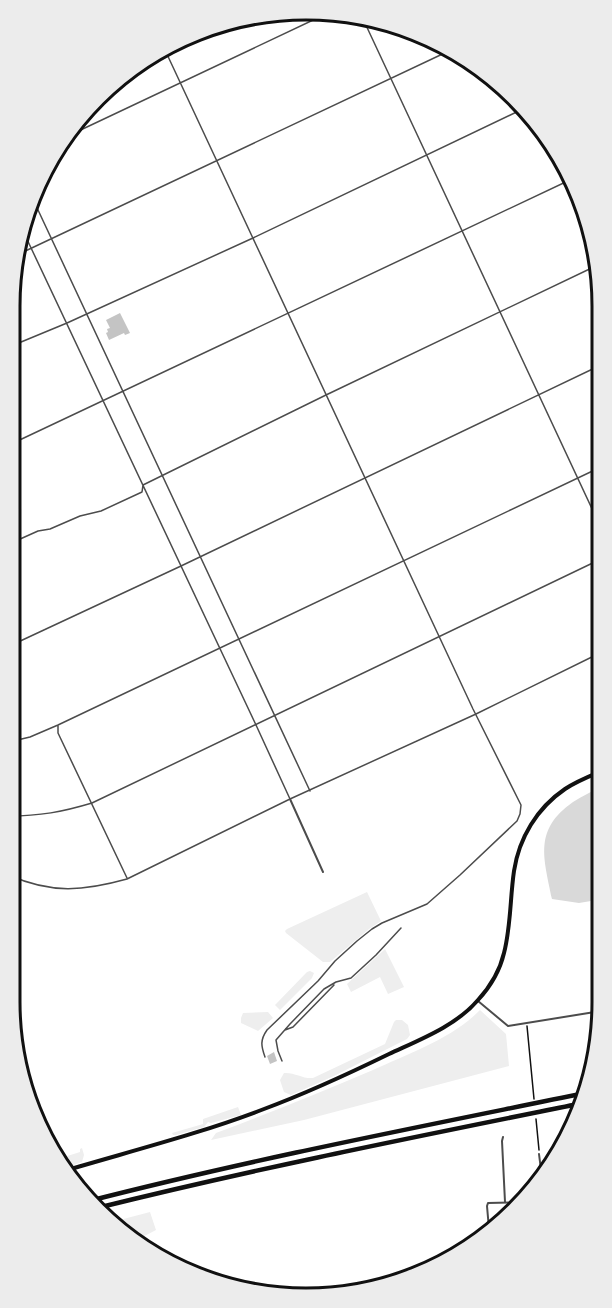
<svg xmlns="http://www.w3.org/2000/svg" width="612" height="1308" viewBox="0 0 612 1308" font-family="Signika,sans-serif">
<rect width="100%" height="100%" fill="#fff"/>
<!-- green -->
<path fill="#eee" d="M367 892 381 921 369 929 330 962H323L286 933 285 931 287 929Z
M385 949 404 987 388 994 380 977 351 992 347 984Z
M310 971 314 973 312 978 280 1010 275 1005 307 972Z
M480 1010 506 1034 509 1066 304 1120 211 1140 216 1133C270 1113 321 1092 373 1070 408 1054 453 1038 480 1010Z
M268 1012 273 1018 258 1031 241 1023V1018L243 1013Z
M396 1020H402L408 1025 410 1035 407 1039 334 1076 291 1095 284 1092 280 1080 284 1073C294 1072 303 1079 313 1078L385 1044 394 1022Z
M238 1107 241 1115 211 1123 208 1122 204 1127 176 1135H173L172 1133 203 1124V1119Z
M82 1148 84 1155 82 1162 63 1169 58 1159 80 1152V1149Z
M150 1212 156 1230 133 1242 112 1222Z"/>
<!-- water -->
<path fill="#d9d9d9" d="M602 786 603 899 579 903 552 899C544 858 533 830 573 802 582 796 593 791 602 786Z"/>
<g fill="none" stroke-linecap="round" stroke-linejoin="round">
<!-- stream -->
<path stroke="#d9d9d9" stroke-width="1.5" d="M21 1072V1074"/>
</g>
<!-- building -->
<path fill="#c4c4c4" d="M120 313 130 333 125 335 124 333 109 340 106 333 108 332 107 329 110 328 106 320Z
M274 1052 277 1061 270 1064 267 1056Z"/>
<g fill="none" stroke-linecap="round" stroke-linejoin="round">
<!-- path -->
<path stroke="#111" stroke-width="1.5" d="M527 1026 534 1099
M536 1119 539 1150"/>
<!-- service -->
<path stroke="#4c4c4c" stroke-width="1.5" d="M364 21 601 528
M165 50 473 709 521 805 520 814 517 821 460 875 427 904 382 923 372 929 357 941 335 961 318 981 267 1030C260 1040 261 1046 265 1057
M70 135 328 13
M31 195 310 791
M24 233 256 725 290 799
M19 254 451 50
M9 347 67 323 253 238 525 108
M9 445 572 179
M9 544 38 531 50 529 80 516 101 511 142 492 143 485 326 395 600 264
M9 628 16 643 181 566 601 365
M58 725V733L127 878
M9 742 30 737 58 725 601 467
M9 816C40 816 62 812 92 803L601 559
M9 875C51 894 84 891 127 879L290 799 476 714 602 652
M285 1030 293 1027 334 985
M282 1061 278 1051 276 1040 290 1024 324 989 336 982 351 978 376 955 401 928"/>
<!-- minor -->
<path stroke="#4c4c4c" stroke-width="2" d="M290 799 323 872
M478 1001 508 1026 601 1011
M503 1137 502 1141 505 1202
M539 1154 542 1178
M489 1229 487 1206 488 1203 525 1202"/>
<!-- secondary -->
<path stroke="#111" stroke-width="4" d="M64 1171C131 1151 199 1134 264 1109 307 1093 348 1074 389 1054 419 1040 456 1026 478 1000 490 987 500 970 504 953 511 926 510 898 514 871 519 838 537 808 565 789 577 781 590 776 602 771"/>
<!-- motorway -->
<path stroke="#111" stroke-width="4.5" d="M89 1201C253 1159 419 1127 585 1093
M97 1208C258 1168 420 1136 583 1103"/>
</g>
<!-- crop -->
<path d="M0 0H612V1308H0ZM306 20H306A286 286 0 0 1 592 306V1002A286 286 0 0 1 306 1288H306A286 286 0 0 1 20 1002V306A286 286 0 0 1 306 20Z" fill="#ececec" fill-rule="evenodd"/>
<path fill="none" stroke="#111" stroke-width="3" d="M306 20H306A286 286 0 0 1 592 306V1002A286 286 0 0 1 306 1288H306A286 286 0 0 1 20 1002V306A286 286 0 0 1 306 20Z"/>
</svg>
